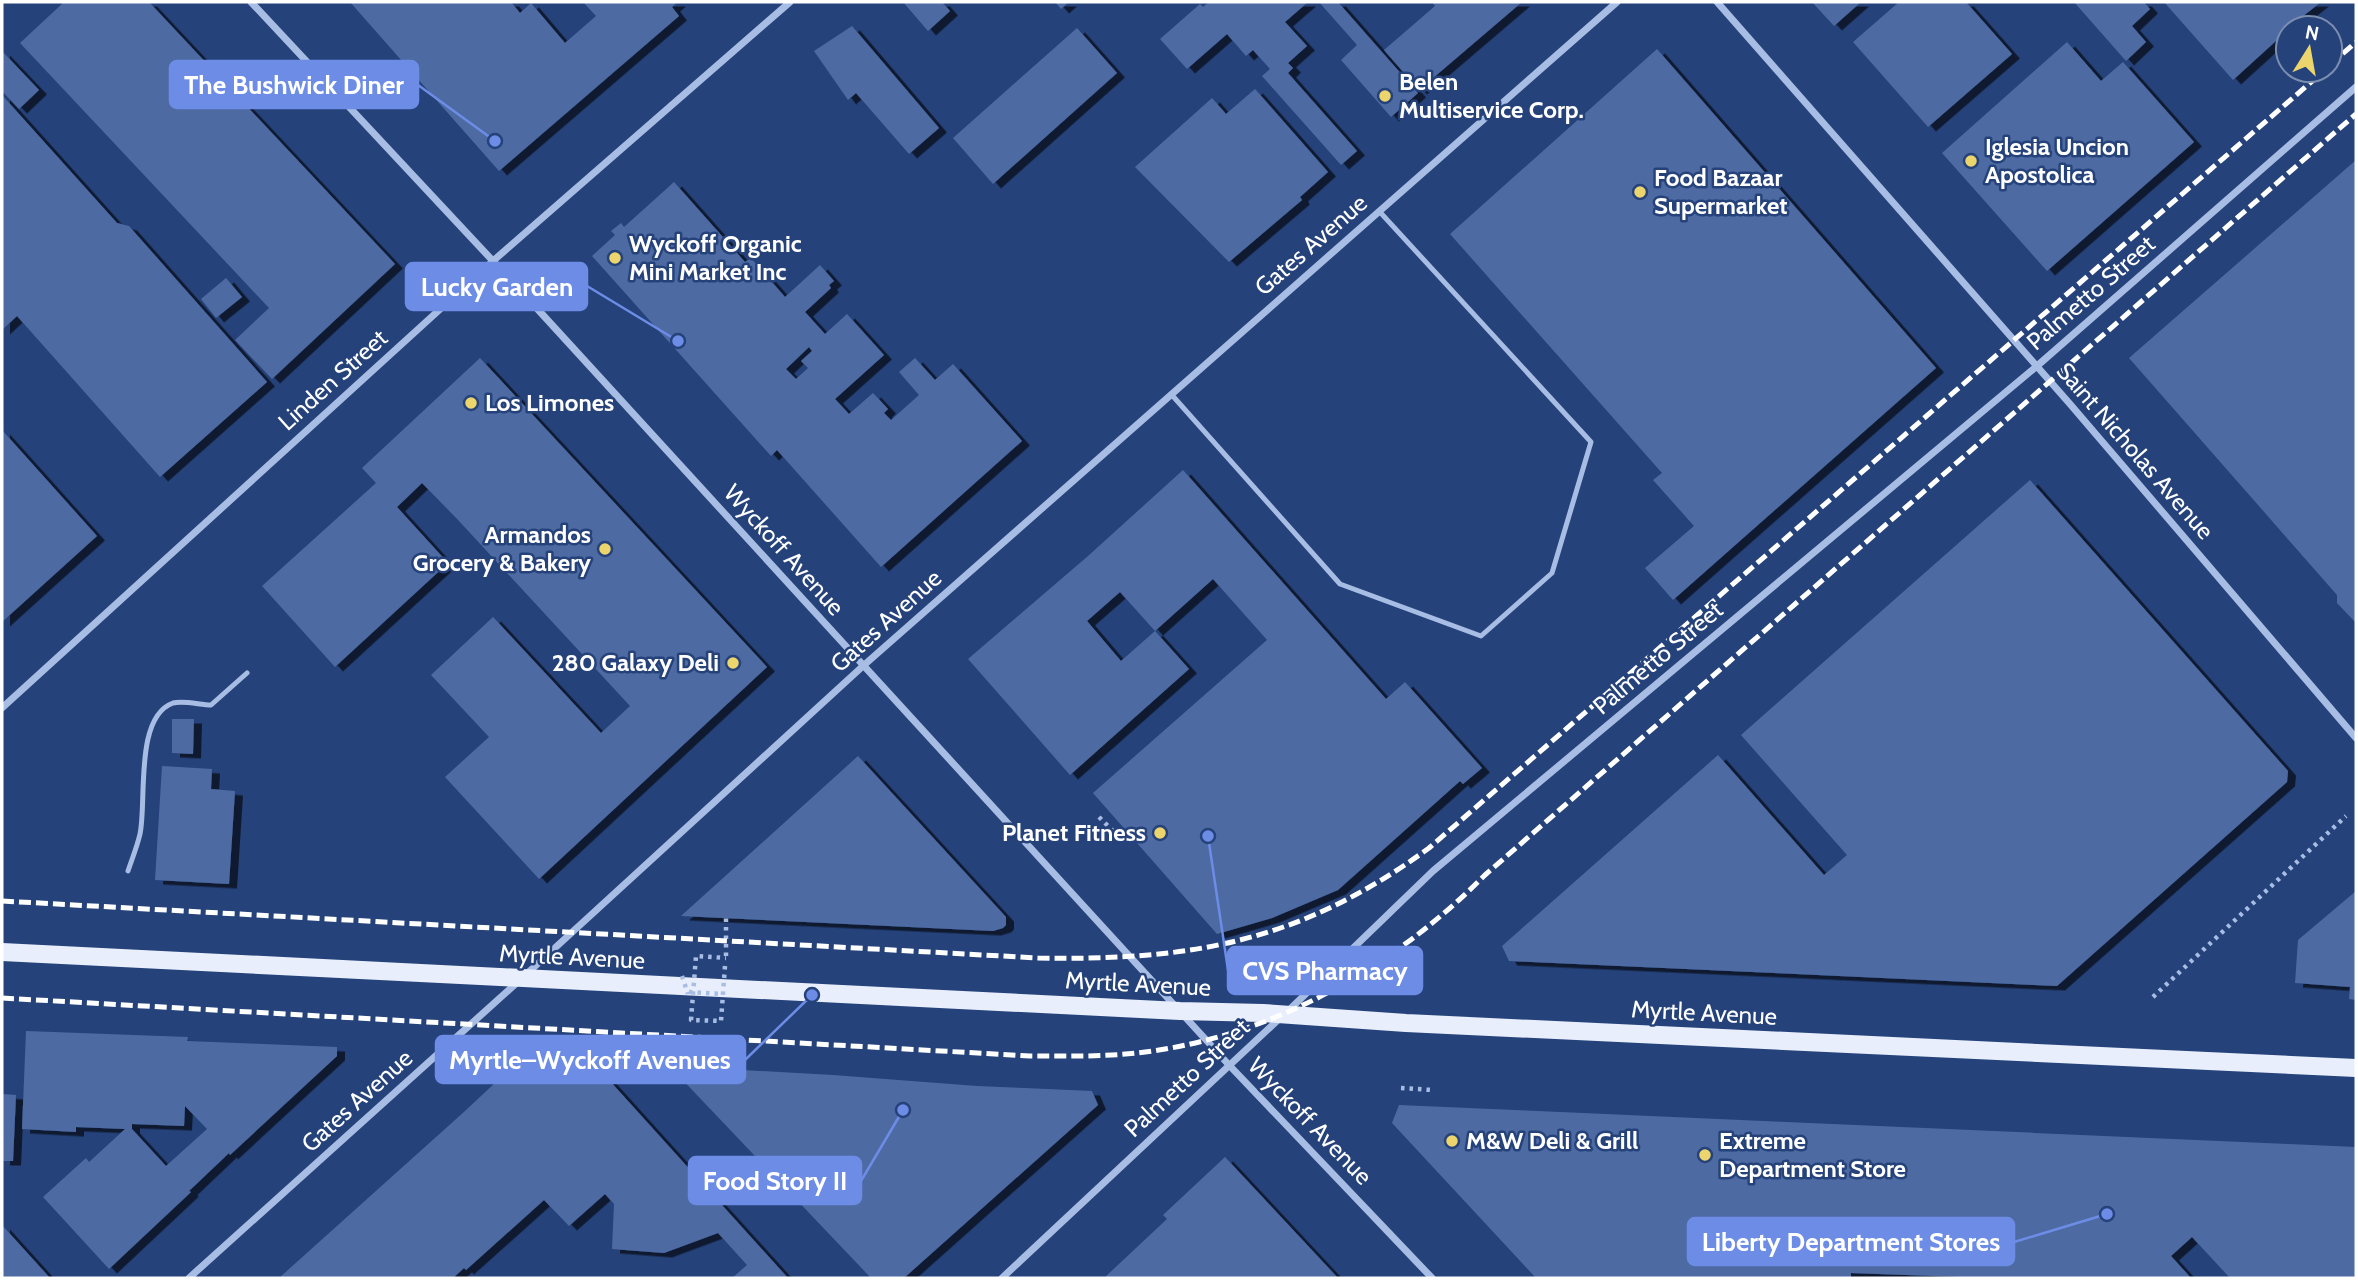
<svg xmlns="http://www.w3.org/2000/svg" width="2358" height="1280" viewBox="0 0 2358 1280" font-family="Cabin,sans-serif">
<defs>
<filter id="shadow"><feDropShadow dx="8" dy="4.5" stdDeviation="0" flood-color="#0009"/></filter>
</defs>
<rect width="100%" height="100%" fill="#25427a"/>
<!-- building -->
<path fill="#4d6ba3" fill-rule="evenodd" filter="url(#shadow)" d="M64 2H149L395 264 272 379 235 340 269 308 20 43Z
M350 2H511L520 13 531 3 565 43 596 16 583 2H678L672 7 679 16 499 171Z
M903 2H942L950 11 928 31Z
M1055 2H1069L1061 9Z
M1209 2H1308L1285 22 1307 46 1288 63 1293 68 1288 73 1357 151 1341 165 1262 76 1270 69 1253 50 1246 56 1227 34 1187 69 1160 39 1200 4 1203 7Z
M1319 2H1338L1418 93 1391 117 1341 60 1357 45Z
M1432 2H1522L1419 90 1384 50 1435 6Z
M1812 2H1861L1834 26Z
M1899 2H1966L2012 54 1928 127 1853 42Z
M2074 2H2144L2150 9 2132 26 2146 42 2126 61Z
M2164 2 2230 3 2321 2 2288 28V30L2233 80Z
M852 26 939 128 909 154 856 93 848 100 814 51Z
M1077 28 1117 73 993 184 953 138Z
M2067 42 2101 81 2123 62 2194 142 2047 271 1942 153Z
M1657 49 1936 368 1673 600 1645 568 1694 526 1653 480 1662 473 1450 234Z
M2 51 39 90 19 109 2 91Z
M1255 89 1328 172 1300 197 1302 200 1229 262 1135 167 1212 98 1226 114Z
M2 95 117 223 129 226 267 382 160 477 17 316 2 330Z
M2356 160V623L2337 603V595L2129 358Z
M674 182 745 262 751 258 785 297 820 265 834 281 829 285 831 288 805 312 825 334 847 314 884 355 835 399 849 414 873 393 888 409 884 413 891 420 919 395 899 372 915 358 935 380 953 364 1022 441 881 567 777 450 771 456 592 256 615 235 611 231 621 223 624 227ZM809 347 812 351 801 361 808 368 796 379 786 369Z
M226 278 242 297 216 318 201 299Z
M480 358 767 667 539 879 445 777 489 737 431 675 493 617 601 733 630 706 459 521 422 483 397 507 448 563 335 667 262 586 376 483 362 468Z
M2 430 97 536 2 622Z
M1183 470 1386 699 1405 682 1482 768 1463 784 1460 781 1338 890 1272 918 1217 934 1093 793 1267 640 1213 579 1155 631 1120 592 1087 621 1121 661 1155 631 1189 669 1070 775 968 659 1088 556Z
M2030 480 2288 771 2287 782 2057 986 1509 961 1502 946 1718 755 1824 875 1847 855 1741 735Z
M172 719H194L193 754 172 753Z
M858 756 1006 917V925L1003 928 993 931 681 916Z
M162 766 212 769 211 789 235 791 229 884 155 880Z
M2356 891V1000L2349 999 2350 987 2295 983 2298 940Z
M26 1031 188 1037 187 1041 337 1047V1056L230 1155 229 1153 189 1191 191 1192 109 1269 43 1197 86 1158 89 1162 125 1129 76 1127V1132L22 1129ZM185 1106 207 1129 166 1166 132 1129V1124L184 1126Z
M555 1056 590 1059 788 1278H732L747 1265 718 1233 664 1253 612 1249 614 1204 605 1194 569 1226 544 1200 466 1270 464 1268 453 1278H279L465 1111 497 1081 494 1078 515 1059 552 1060Z
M679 1065 687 1067 833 1075 977 1086 1092 1091 1098 1105 904 1278H871L676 1073Z
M2 1094 16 1095 13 1161H2Z
M1399 1105 2356 1147V1278H2230L2192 1237 2171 1256 2191 1278H1989L1851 1273V1278H1536L1392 1123Z
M1225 1157 1338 1278H1104L1167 1219 1163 1215Z
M2 1225 50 1278H2Z"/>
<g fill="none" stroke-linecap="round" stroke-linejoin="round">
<!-- path -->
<path stroke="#a8bde4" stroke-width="4.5" stroke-dasharray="3.5 5" stroke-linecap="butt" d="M1099 817 1119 837
M726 956V918
M2153 997 2346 816
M1401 1088 1432 1090"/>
<!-- lane -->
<path stroke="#a8bde4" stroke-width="5" d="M1171 394 1340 584 1481 636 1552 573 1591 442 1379 211
M128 871C132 859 137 847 140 834 147 802 134 717 173 703 183 700 201 705 211 705L247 673"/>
<!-- street -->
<path stroke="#a8bde4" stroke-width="7" d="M251 2 521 291 1229 1065 1432 1278
M1717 2 2070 404 2356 738
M2 708 493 261 790 2
M1288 1011 1433 871 2037 366 2356 87
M189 1278 521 979 863 666 1617 2
M1002 1278 1279 1019"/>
<!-- primary -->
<path stroke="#e8eefc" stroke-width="18" d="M2 952 1180 1011 1263 1013 1406 1023 2356 1068"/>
<!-- rail -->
<path stroke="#fff" stroke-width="5" stroke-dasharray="12 5" stroke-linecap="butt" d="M2330 65 2356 42
M2 901 1038 958C1193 961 1302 941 1429 848L2325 70
M2 998 1030 1056C1065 1056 1101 1057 1136 1053 1269 1039 1393 968 1485 875L2356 114"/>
<!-- path-bridge -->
<path stroke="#a8bde4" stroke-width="4.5" stroke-dasharray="3.5 5" stroke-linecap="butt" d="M725 966 721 1021 691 1020 696 956 726 958
M682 976 688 994
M689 992 723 994"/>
</g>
<!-- markers -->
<g fill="#edd56d" stroke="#25427a" stroke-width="2.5">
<circle cx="1385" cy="96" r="7"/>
<circle cx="1971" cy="161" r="7"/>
<circle cx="1640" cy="192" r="7"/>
<circle cx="615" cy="258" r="7"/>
<circle cx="471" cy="403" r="7"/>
<circle cx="605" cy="549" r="7"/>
<circle cx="733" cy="663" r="7"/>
<circle cx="1160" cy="833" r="7"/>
<circle cx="1452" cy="1141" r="7"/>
<circle cx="1705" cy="1155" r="7"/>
</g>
<g text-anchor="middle" stroke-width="5" stroke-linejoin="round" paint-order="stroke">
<!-- poi labels -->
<g font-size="24" font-weight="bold" fill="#fff" stroke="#25427a" text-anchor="start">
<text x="1399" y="90">Belen<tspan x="1399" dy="28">Multiservice Corp.</tspan></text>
<text x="1985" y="155">Iglesia Uncion<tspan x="1985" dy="28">Apostolica</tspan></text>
<text x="1654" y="186">Food Bazaar<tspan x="1654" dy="28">Supermarket</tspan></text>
<text x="629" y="252">Wyckoff Organic<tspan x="629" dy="28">Mini Market Inc</tspan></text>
<text x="485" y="411">Los Limones</text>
<text x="591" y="543" text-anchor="end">Armandos<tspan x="591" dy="28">Grocery &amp; Bakery</tspan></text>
<text x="719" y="671" text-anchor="end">280 Galaxy Deli</text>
<text x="1146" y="841" text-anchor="end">Planet Fitness</text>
<text x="1466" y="1149">M&amp;W Deli &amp; Grill</text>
<text x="1719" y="1149">Extreme<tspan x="1719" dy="28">Department Store</tspan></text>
</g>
<!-- street labels -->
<g font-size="24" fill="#fff" stroke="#25427a">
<text transform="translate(1311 245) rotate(-41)" y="8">Gates Avenue</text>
<text transform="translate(2091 293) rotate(-41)" y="8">Palmetto Street</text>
<text transform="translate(333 380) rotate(-42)" y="8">Linden Street</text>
<text transform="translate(2135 451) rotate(49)" y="8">Saint Nicholas Avenue</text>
<text transform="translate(784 550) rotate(48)" y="8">Wyckoff Avenue</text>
<text transform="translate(886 621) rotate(-42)" y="8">Gates Avenue</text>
<text transform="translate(1658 658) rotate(-40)" y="8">Palmetto Street</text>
<text transform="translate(572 957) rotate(3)" y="8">Myrtle Avenue</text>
<text transform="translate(1138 984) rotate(3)" y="8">Myrtle Avenue</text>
<text transform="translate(1704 1013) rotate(3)" y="8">Myrtle Avenue</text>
<text transform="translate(1187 1078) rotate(-43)" y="8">Palmetto Street</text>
<text transform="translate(357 1101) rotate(-42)" y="8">Gates Avenue</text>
<text transform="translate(1310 1121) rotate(46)" y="8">Wyckoff Avenue</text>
</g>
</g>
<!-- callouts -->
<path fill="none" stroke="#6c8ce6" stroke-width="2.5" d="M495 141L418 85M678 341L587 286M1208 836L1228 970M812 995L745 1060M903 1110L861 1181M2107 1214L2014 1242"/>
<g fill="#6c8ce6" stroke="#25427a" stroke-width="2.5">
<circle cx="495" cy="141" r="7"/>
<circle cx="678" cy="341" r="7"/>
<circle cx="1208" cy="836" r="7"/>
<circle cx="812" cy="995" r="7"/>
<circle cx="903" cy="1110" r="7"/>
<circle cx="2107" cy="1214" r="7"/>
</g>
<g fill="#6c8ce6" stroke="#6c8ce6" stroke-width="2.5">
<rect x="170" y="61" width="248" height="47" rx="7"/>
<rect x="406" y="263" width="181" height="47" rx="7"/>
<rect x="1228" y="947" width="194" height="47" rx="7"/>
<rect x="436" y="1036" width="309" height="47" rx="7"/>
<rect x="689" y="1157" width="172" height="47" rx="7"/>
<rect x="1688" y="1218" width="326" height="47" rx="7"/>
</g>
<g font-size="26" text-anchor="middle" font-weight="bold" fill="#fff">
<text x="294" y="94">The Bushwick Diner</text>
<text x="497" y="296">Lucky Garden</text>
<text x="1325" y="980">CVS Pharmacy</text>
<text x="590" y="1069">Myrtle–Wyckoff Avenues</text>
<text x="775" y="1190">Food Story II</text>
<text x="1851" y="1251">Liberty Department Stores</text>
</g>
<!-- border -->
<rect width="2358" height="1280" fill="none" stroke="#ffffff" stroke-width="7"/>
<!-- north arrow -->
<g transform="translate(2309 49) rotate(11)"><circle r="33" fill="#25427a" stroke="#7c8eaf" stroke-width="2"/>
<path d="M0-5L12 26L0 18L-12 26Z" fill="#edd56d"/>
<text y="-10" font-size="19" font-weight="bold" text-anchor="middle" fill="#ffffff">N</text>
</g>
</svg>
